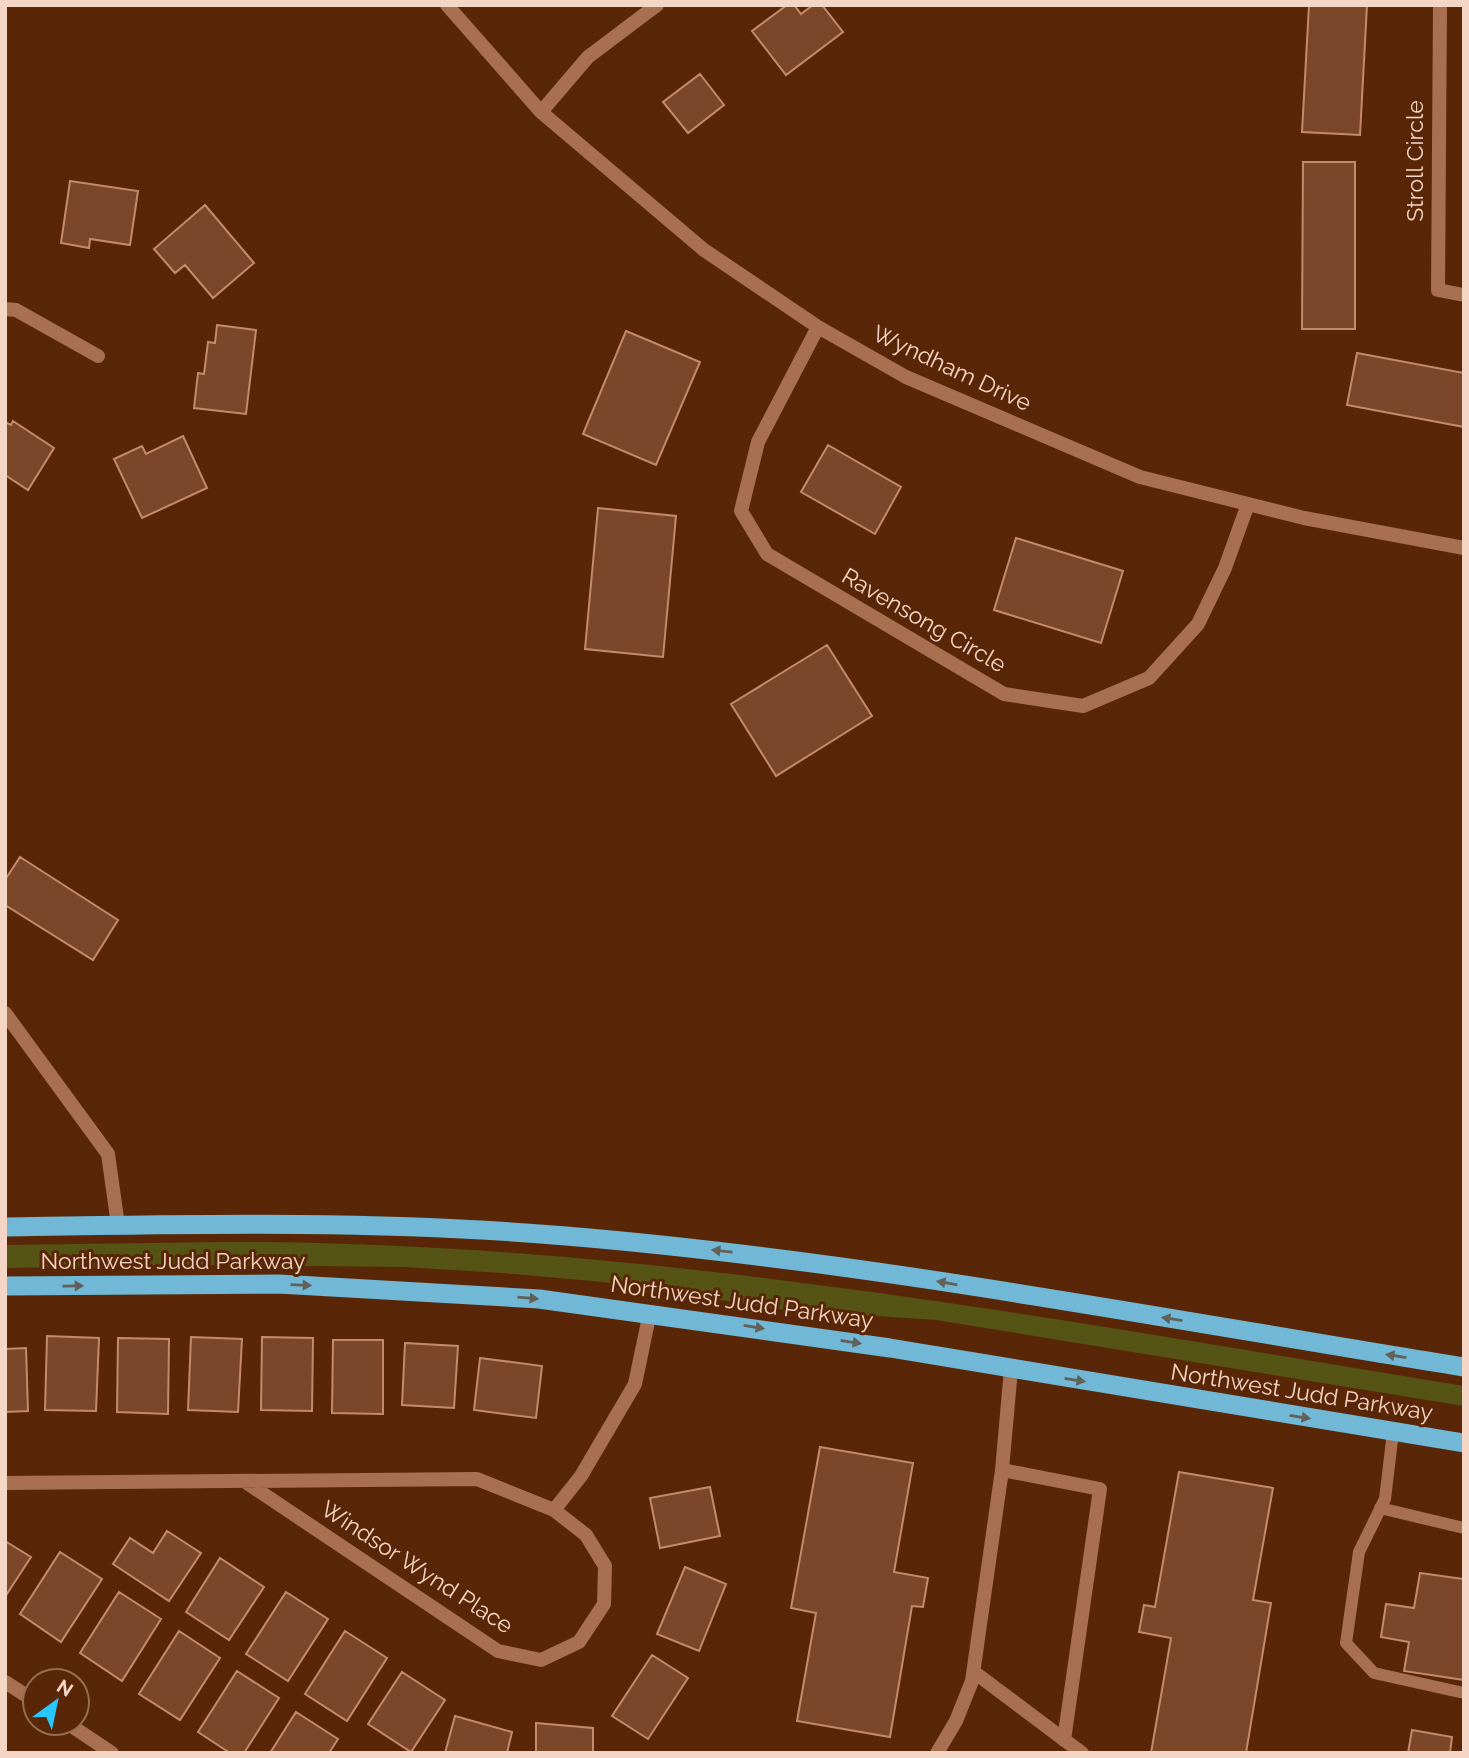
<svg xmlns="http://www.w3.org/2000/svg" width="1469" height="1758" viewBox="0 0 1469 1758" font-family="Raleway,sans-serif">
<rect width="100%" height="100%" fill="#592707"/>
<!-- green -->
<path fill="#565414" d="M224 1242C642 1241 1052 1319 1464 1386V1406L936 1320 785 1310 603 1282 503 1273 404 1267 210 1265 5 1268V1245Z"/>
<!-- building -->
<path fill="#7b4629" stroke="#c58a6c" stroke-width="2" d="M787 5H794L801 14 813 5H822L843 32 786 75 752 31Z
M1309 5H1367L1360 135 1302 132Z
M700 74 724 105 688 133 663 102Z
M1303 162H1355V329H1302Z
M70 181 138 191 130 245 90 239 89 248 61 243Z
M205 205 254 263 213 298 185 265 175 273 154 249Z
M217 325 256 330 246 414 194 408 198 373 204 374 208 342 215 343Z
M626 331 700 362 656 465 583 434Z
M1357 353 1464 373V427L1347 405Z
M13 421 54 448 28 490 5 475V422L11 425Z
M183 436 207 488 142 518 114 459 142 446 146 454Z
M828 445 901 487 875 534 801 492Z
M598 508 676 516 663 657 585 649Z
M1016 538 1123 571 1101 643 994 610Z
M827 645 872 716 776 776 731 704Z
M20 857 118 920 93 960 5 905V880Z
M47 1336 99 1338 96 1411 45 1410Z
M191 1337 242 1339 238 1412 188 1410Z
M262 1337 313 1338 312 1411 261 1410Z
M118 1338 169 1339 168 1414 117 1412Z
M333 1340H383V1414L332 1413Z
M405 1343 458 1346 454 1408 402 1405Z
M26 1348 28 1411 5 1412V1349Z
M480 1358 542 1366 536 1418 474 1410Z
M820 1447 913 1463 894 1572 928 1578 923 1607 912 1606 890 1737 797 1721 816 1613 791 1608Z
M1179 1472 1273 1488 1253 1600 1271 1603 1246 1753H1151L1171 1638 1139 1632 1144 1605 1155 1607Z
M710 1487 720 1536 660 1548 650 1498Z
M167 1531 201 1553 169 1601 113 1564 130 1538 153 1553Z
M5 1541 31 1557 5 1597Z
M60 1552 102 1579 61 1642 20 1614Z
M220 1558 264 1587 229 1640 186 1612Z
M685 1567 726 1584 699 1651 657 1634Z
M1420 1573 1464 1579V1680L1404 1671 1409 1642 1381 1637 1386 1604 1414 1608Z
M119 1592 161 1619 122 1681 80 1653Z
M286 1592 328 1619 288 1681 246 1654Z
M179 1631 220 1658 180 1720 139 1694Z
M345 1631 387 1658 347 1721 305 1694Z
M652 1655 688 1678 648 1739 612 1716Z
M237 1671 279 1698 244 1753H230L198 1732Z
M402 1672 445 1700 411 1752 368 1724Z
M296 1712 338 1739 329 1753H270Z
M455 1716 512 1732 507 1753H445Z
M536 1723 593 1728V1753H536Z
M1412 1730 1452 1737 1450 1753H1408Z"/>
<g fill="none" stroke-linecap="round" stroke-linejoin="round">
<!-- service -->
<path stroke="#a86f51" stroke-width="12" d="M1393 1432 1385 1499 1359 1552 1346 1643 1374 1673 1464 1693
M1380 1508 1464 1528"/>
<!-- minor -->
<path stroke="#a86f51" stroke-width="14" d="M447 5 541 112 704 250 818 327 906 377 1140 477 1304 518 1464 548
M1440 5 1438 290 1464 295
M541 112 588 57 657 5
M5 309 16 310 98 356
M818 327 758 442 741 511 767 554 1004 694 1083 706 1149 678 1198 624 1225 568 1248 504
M5 1013 108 1154 118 1225
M1002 1470 1100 1489 1064 1740
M244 1481 498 1651 541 1660 579 1642 604 1604 605 1566 586 1535 554 1510
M5 1483 477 1479 554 1510 581 1476 635 1384 650 1312
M974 1672 1082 1753
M5 1682 35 1701
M67 1723 112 1753
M937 1753 956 1721 972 1681 1002 1470 1011 1369"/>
<!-- trunk -->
<path stroke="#70b8d5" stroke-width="19" d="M5 1227C193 1224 379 1220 566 1236 867 1261 1165 1319 1464 1367
M5 1286 279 1284 539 1299 890 1348 1464 1443"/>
</g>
<!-- one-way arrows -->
<defs><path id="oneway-solid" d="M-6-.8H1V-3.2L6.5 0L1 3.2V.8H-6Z" transform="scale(1.75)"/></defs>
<g fill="#626159">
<use href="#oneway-solid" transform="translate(722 1251) rotate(-174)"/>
<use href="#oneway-solid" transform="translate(947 1283) rotate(-170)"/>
<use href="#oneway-solid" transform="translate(301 1285) rotate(2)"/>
<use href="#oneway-solid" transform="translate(73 1286) rotate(-1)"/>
<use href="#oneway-solid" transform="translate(528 1298) rotate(5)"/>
<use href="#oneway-solid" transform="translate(1172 1319) rotate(-171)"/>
<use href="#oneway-solid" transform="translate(754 1327) rotate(9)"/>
<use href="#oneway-solid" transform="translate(851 1342) rotate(9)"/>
<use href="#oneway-solid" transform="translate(1396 1356) rotate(-171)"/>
<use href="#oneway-solid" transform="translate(1075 1380) rotate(9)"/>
<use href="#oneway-solid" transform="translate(1300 1417) rotate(9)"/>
</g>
<g text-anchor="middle" stroke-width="6" stroke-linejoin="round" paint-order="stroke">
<!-- street labels -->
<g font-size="23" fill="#f5d5c5" stroke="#592707">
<text transform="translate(1415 161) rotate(-90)" y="8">Stroll Circle</text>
<text transform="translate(952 368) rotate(25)" y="8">Wyndham Drive</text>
<text transform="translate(924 620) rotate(30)" y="8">Ravensong Circle</text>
<text x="173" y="1269">Northwest Judd Parkway</text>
<text transform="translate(742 1302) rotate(8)" y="8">Northwest Judd Parkway</text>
<text transform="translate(1302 1392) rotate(9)" y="8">Northwest Judd Parkway</text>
<text transform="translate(417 1567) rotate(33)" y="8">Windsor Wynd Place</text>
</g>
</g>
<!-- border -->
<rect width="1469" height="1758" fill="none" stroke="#f5d5c5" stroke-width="14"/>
<!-- north arrow -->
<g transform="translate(56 1702) rotate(33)"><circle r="33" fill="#592707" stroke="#976d53" stroke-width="2"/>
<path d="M0-5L12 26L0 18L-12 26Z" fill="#28c8ff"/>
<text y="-10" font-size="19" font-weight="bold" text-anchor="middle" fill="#f5d5c5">N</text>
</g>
</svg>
